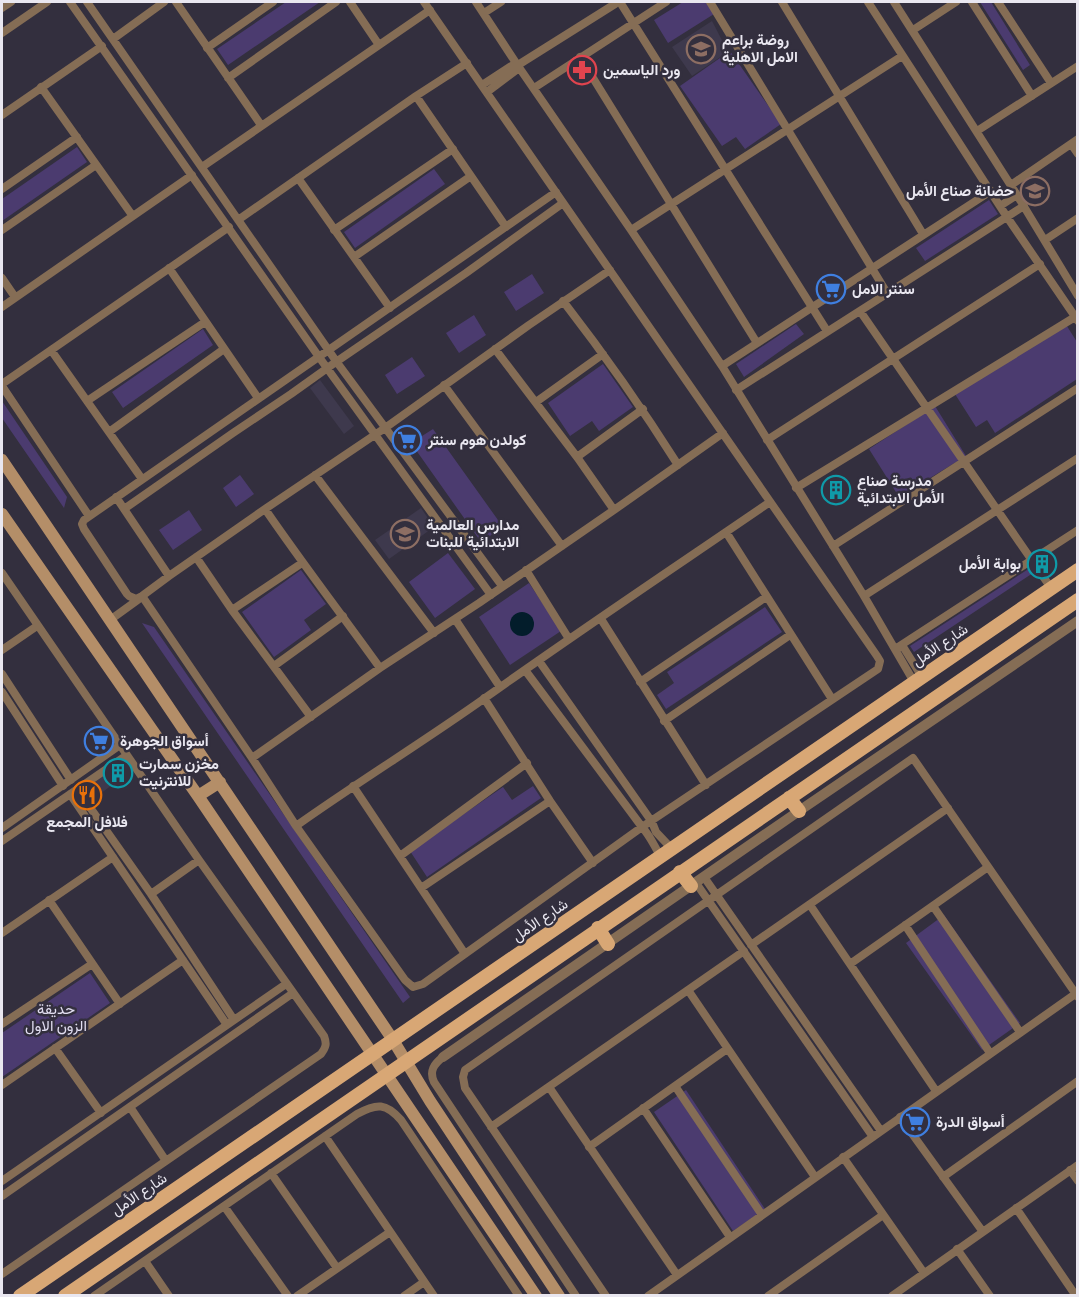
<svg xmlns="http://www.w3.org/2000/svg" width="1079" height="1297" viewBox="0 0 1079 1297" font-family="Signika,Vazirmatn,sans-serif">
<rect width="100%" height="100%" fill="#332f3e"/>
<!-- built -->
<path fill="#3e394d" d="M712 21 728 52 692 76 672 47Z
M320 380 354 426 344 434 310 388Z
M421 508 434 527 389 559 375 540Z
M118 766 124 776 88 803 80 792Z"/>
<!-- green -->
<path fill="#4b3b6f" d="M286 2H320L228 65 217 49Z
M683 2H706L714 14 668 43 654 20Z
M980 2H991L1030 65 1023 70Z
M730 51 781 124 745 149 736 137 722 146 680 86Z
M77 147 87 162 2 221V199Z
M434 169 445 184 355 248 344 232Z
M989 200 998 214 925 261 916 248Z
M532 274 544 293 516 311 504 292Z
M474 315 486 335 459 353 446 333Z
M1065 323 1077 342V379L995 433 987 420 976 427 955 394Z
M796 324 804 334 744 377 736 364Z
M203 329 213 345 123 408 112 392Z
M412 357 425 376 397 394 385 375Z
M603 364 633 407 599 431 592 421 570 436 548 403Z
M2 401 67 497 64 508 2 418Z
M935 406 966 456 899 497 869 449Z
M433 429 503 527 481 542 411 443Z
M240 475 254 494 236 507 223 488Z
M189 510 202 530 173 550 159 530Z
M448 553 475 589 435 618 409 582Z
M1030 568 1033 573 914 652 910 646Z
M301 570 326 604 304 620 311 630 274 657 242 612Z
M529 583 561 631 510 665 479 617Z
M765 607 782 632 666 709 657 695 674 683 667 672Z
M142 623 154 627 410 997 403 1003Z
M533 786 541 798 427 877 410 851 503 787 512 800Z
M944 915 1020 1023 982 1050 906 943Z
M90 973 110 1003 2 1077V1033Z
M686 1090 765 1209 733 1231 654 1112Z"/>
<!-- water -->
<path fill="#031d2b" d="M510 624a12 12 0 1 1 24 0a12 12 0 1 1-24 0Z"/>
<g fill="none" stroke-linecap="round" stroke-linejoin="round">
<!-- minor -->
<path stroke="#856d55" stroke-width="8" d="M70 2 319 357 491 595
M87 2 336 361 502 586
M176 2 261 125
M350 2 379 45
M476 2 516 63 631 230 722 366 864 596 914 682
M620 2 827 331
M710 2 887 293
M782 2 923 234
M868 2 1007 217 1078 321
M894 2 1017 195 1078 296
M972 2 1032 96
M998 2 1051 83
M2 8 11 2
M484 13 501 2
M913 30 956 2
M2 33 47 2
M113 39 164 2
M207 48 273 2
M580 57 757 343
M518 65 615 4 616 2
M228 78 336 2
M482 85 516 63
M41 87 132 215
M534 88 666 2
M487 92 519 68
M416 96 506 227
M2 115 102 46
M977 131 1078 66
M1071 144 1078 154
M202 167 430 10
M298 178 390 308
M1011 185 1078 139
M2 189 77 137
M556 192 84 520 82 524 84 529 127 594 129 596 136 599 142 596 169 576 265 509 385 428 529 325 610 270
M1000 206 1017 195
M238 220 416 96 467 63
M2 230 96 165
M334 230 453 149
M631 230 902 56
M1045 240 1078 218
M354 257 471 176
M169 268 258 398
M2 278 15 297
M563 301C604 354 642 408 678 465
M2 307 192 175
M860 311 1051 588
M495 349 577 457 614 510
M51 350 142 479
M722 366 991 191
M2 384 229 227
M444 385 562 546
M2 386 89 516
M736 390 1024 206
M87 401 205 322
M536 402 603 354
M109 432 224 349
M767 440 1040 264
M577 457 643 409
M315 475 434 633
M796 488 1075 317
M116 497 169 576
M124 509 233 433 291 394 333 364 466 273 563 203
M265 509C302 563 342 615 380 668
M726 532 832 699
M833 546 1078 388
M196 557 232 610 311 717
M526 570 569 639
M2 573 199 860 324 1036C327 1044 326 1047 321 1054L2 1274
M142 596 252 758 296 826 405 980 413 987 423 984 642 827 878 669 880 661 877 656 424 2
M864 596 1078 458
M232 610 302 563
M455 619 500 687
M601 619 706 785
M110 620 139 599
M902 645 922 677
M895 649 1078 530
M2 650 37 626
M539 661 652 822 656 832 672 849
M274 666 343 616
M525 670 642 827C651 837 654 846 661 857
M2 674 71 780
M640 682 766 597
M2 692 63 786
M484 698 550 801 593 863
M664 721 790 635
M252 758 380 668 479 603 614 510 723 433
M353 786 465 954
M77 789 151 894 234 1020
M70 794 227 1025
M296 826C358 782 423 742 485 698 579 631 675 567 770 502
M2 828 120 745
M2 841 127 755
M400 856 527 763
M704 877 881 1131
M696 883 873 1137
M421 888 550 801
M151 894 199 860
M49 900 120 1004
M810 905 936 1091
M933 906 1020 1032
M905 925 990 1053
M2 933 113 857
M751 945 948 808
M850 964 988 867
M688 990 815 1177
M2 1024 92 964
M55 1048 101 1113
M443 1057C434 1064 429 1071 434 1082L576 1296
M2 1085 183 960
M675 1086 762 1215
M549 1087 677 1275
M130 1107 166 1161
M643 1108 730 1237
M900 1117 983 1232
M491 1127 744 951
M325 1136 434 1296
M589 1147 727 1049
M843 1157 924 1273
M1070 1170 1078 1181
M271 1173 337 1268
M943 1177 1078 1081
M2 1181 286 984
M2 1196 293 993
M224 1206 288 1296
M1016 1208 1076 1296
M957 1249 990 1296
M145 1261 169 1296
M94 1296 357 1114C377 1103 386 1103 401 1120L519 1296
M297 1296 390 1232
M404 1296 424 1282
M606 1296 465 1088 463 1077 465 1070 913 758 1078 997
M648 1296 1078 992
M768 1296 883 1215
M892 1296 1078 1165"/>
<!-- tertiary -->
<path stroke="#856d55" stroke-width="10" d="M443 1057 799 811 1078 621"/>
<!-- secondary -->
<path stroke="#b48e68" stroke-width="12" d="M2 460 393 1040 430 1101 559 1296
M2 514 198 796 536 1296
M198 796 220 782"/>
<!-- primary -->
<path stroke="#d8a775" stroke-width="14" d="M789 798 799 811
M680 872 691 886
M598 928 608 944
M20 1296 1078 570
M65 1296 1078 600"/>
</g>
<!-- icons -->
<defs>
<g id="school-ring" transform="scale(1.5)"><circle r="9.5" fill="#332f3e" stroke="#8d6e63" stroke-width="1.5"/><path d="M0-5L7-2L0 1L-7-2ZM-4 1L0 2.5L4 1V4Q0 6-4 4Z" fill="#8d6e63"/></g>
<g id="pharmacy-ring" transform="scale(1.5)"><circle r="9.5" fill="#332f3e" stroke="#e0444e" stroke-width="1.5"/><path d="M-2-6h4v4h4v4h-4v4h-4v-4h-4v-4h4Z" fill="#e0444e"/></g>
<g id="supermarket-ring" transform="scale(1.5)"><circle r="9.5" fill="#332f3e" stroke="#3f7fe0" stroke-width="1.5"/><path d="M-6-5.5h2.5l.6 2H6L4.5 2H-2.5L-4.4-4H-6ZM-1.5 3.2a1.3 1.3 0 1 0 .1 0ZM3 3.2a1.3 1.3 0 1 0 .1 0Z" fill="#3f7fe0"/></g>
<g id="building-ring" transform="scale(1.5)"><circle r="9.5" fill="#332f3e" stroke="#0f9aa8" stroke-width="1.5"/><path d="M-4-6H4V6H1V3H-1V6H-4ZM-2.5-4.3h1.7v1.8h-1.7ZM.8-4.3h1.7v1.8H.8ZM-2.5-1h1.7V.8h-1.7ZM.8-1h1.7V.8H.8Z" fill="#0f9aa8"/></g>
<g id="restaurant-ring" transform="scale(1.5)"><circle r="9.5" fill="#332f3e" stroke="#e8710a" stroke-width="1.5"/><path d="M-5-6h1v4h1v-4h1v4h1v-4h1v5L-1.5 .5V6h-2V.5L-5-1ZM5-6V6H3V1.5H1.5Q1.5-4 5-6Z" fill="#e8710a"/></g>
</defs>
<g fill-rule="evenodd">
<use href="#school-ring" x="701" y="49"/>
<use href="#pharmacy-ring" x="582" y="70"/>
<use href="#school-ring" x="1035" y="191"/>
<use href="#supermarket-ring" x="831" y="289"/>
<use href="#supermarket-ring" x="407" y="440"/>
<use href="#building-ring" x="836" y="490"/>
<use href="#school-ring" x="405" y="534"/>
<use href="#building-ring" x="1042" y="564"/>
<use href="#supermarket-ring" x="99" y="741"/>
<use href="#building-ring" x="118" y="773"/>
<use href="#restaurant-ring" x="87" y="795"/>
<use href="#supermarket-ring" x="915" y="1122"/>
</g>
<g text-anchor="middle" stroke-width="5" stroke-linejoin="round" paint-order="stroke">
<!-- poi labels -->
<g font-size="15" font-weight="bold" fill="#e9e7f0" stroke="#332f3e" text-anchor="start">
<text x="722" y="45">روضة براعم<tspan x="722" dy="17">الامل الاهلية</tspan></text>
<text x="603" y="75">ورد الياسمين</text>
<text x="1014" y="196" text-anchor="end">حضانة صناع الأمل</text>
<text x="852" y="294">سنتر الامل</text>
<text x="428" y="445">كولدن هوم سنتر</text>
<text x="857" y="486">مدرسة صناع<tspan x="857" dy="17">الأمل الابتدائية</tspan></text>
<text x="426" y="530">مدارس العالمية<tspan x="426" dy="17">الابتدائية للبنات</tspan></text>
<text x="1021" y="569" text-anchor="end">بوابة الأمل</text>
<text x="120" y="746">أسواق الجوهرة</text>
<text x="139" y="769">مخزن سمارت<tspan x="139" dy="17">للانترنيت</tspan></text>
<text x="87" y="827" text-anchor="middle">فلافل المجمع</text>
<text x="936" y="1127">أسواق الدرة</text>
</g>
<!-- street labels -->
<g font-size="15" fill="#e9e7f0" stroke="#332f3e">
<text transform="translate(940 645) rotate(-34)" y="5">شارع الأمل</text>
<text transform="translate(540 920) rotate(-34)" y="5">شارع الأمل</text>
<text transform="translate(139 1194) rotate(-34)" y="5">شارع الأمل</text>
</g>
<!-- park labels -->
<g font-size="15" fill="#e2def1" stroke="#332f3e">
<text x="56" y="1014">حديقة<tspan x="56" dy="17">الزون الاول</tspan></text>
</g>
</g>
<!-- border -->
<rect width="1079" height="1297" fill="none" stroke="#e9e7f0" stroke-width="6"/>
</svg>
